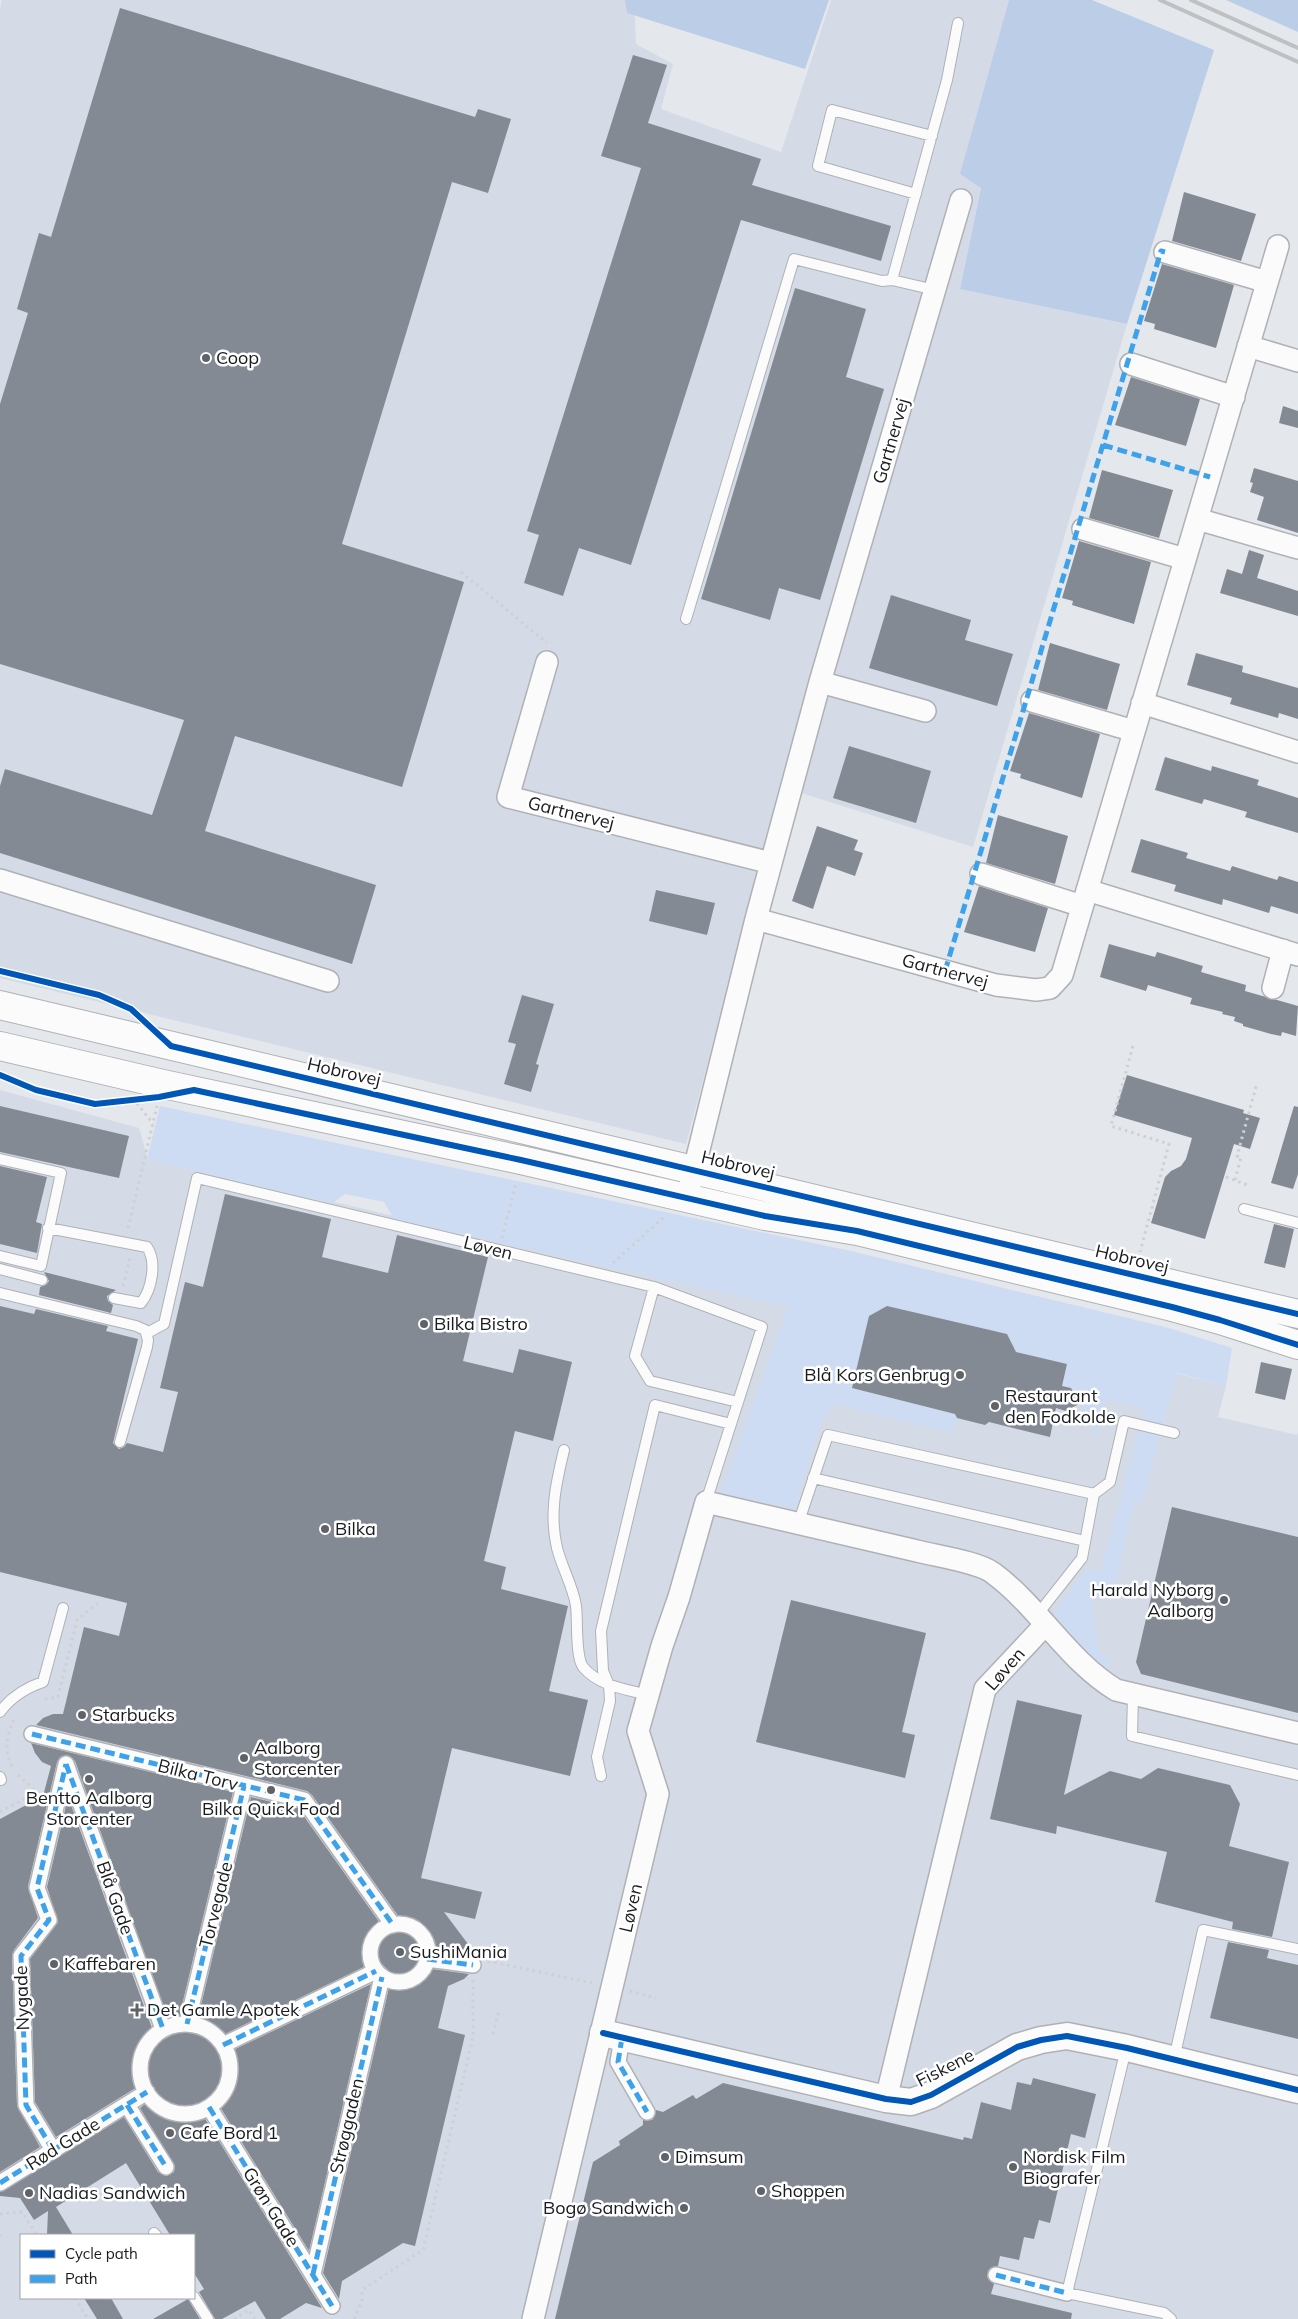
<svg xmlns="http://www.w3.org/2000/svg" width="1298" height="2319" viewBox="0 0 1298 2319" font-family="Mulish,sans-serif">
<rect width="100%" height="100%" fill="#e4e7ec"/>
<!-- built -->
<path fill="#d4dbe7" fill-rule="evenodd" d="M2 0H634L636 44 673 64 661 109 781 152 831 0H1009L961 174 981 188 960 289 1127 324 973 847 782 787 686 1144 0 978V8Z
M0 1090 139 1128 148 1159 788 1307 876 1297 1226 1386 1218 1417 1297 1435 1298 1431V2319H0ZM21 2235H194V2298H21Z"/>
<!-- green -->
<path fill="#cedcf3" d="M160 1106 851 1251 1169 1328 1232 1348 1226 1386 1177 1373 1142 1502 1133 1506 1118 1576 1092 1600 1098 1649 1110 1662 1102 1672 1056 1620V1611L1087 1568 1101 1571 1144 1409 1108 1399 1096 1439 1071 1388 1062 1386 1066 1364 1016 1352 1007 1334 887 1306 869 1316 852 1388 955 1414 957 1418 952 1433 833 1404 821 1423 795 1509 721 1493 788 1307 394 1219 384 1202 345 1194 331 1204 147 1159Z"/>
<!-- forest -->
<path fill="#bccde8" d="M625 0H829L805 69 627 13Z
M1009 0H1092L1214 50 1127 324 960 289 981 188 960 174Z
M1226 0H1298V32Z"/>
<!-- building -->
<path fill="#848a94" d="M120 8 475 117 478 109 511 119 488 193 452 182 342 544 464 582 402 787 235 736 205 831 376 885 352 964 0 853V786L5 769 152 815 184 720 0 664V404L28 313 17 309 39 233 51 237Z
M633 55 667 65 648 123 761 159 752 185 891 226 881 261 741 220 631 565 579 548 563 596 524 583 539 535 527 531 641 168 601 156Z
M1184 192 1256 214 1241 261 1172 241Z
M1162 264 1234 285 1216 348 1154 329 1155 324 1144 321Z
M795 288 866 309 846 377 884 389 820 600 779 588 770 620 701 599Z
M1131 377 1200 399 1186 446 1115 425Z
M1283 406 1298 411V428L1279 423Z
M1254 468 1298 481V533L1257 520 1264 497 1250 492 1253 483 1250 482Z
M1102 470 1173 490 1159 538 1089 518Z
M1079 541 1151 562 1134 624 1072 605 1073 601 1062 598Z
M1249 550 1264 555 1257 578 1298 591V616L1220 593 1227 569 1242 574Z
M891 595 971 620 965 640 1013 654 997 706 869 668Z
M1050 643 1120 664 1107 710 1038 690Z
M1196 653 1243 666 1242 672 1298 688V719L1279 713 1278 718 1230 704 1232 698 1187 685Z
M1029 713 1100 734 1082 798 1020 778 1021 774 1010 771Z
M849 746 931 771 916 823 833 798Z
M1165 757 1211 771 1212 766 1259 780 1257 785 1298 798V833L1245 817 1247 812 1204 799 1202 804 1155 790Z
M998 815 1068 836 1055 884 986 863Z
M817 826 858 840 854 850 863 853 855 876 827 866 813 909 792 901Z
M1141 839 1188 853 1186 858 1230 871 1232 866 1277 880 1279 876 1298 882V914L1271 906 1269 913 1223 899 1222 905 1174 891 1176 885 1131 872Z
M979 886 1048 908 1035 952 964 932Z
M656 890 715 903 707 935 649 921Z
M1109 944 1155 957 1157 952 1203 966 1201 972 1246 985 1245 991 1298 1006 1296 1036 1282 1032 1281 1036 1271 1034 1243 1026V1024L1234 1021 1235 1017 1222 1014 1223 1012 1190 1004 1192 998 1148 985 1146 991 1100 977Z
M522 995 554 1004 536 1064 539 1065 531 1092 504 1084 516 1044 508 1042Z
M1127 1075 1244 1110 1243 1113 1260 1118 1250 1149 1234 1144 1205 1239 1151 1223 1165 1177 1171 1171 1181 1166 1186 1159 1192 1138 1114 1115Z
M0 1106 129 1136 119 1178 0 1152Z
M1294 1106 1298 1107V1174L1293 1189 1271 1183Z
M0 1166 47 1177 36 1222 42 1224 37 1253 0 1244Z
M225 1194 331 1219 322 1257 388 1273 397 1235 488 1257 463 1361 513 1373 519 1349 572 1362 553 1441 515 1431 484 1561 506 1567 501 1589 568 1606 549 1691 588 1700 570 1776 452 1748 421 1878 482 1892 475 1919 444 1912 471 1948 473 1956 428 1950 420 1953 418 1957 419 1963 425 1968 469 1974 464 1979 448 1986 438 2028 465 2035 415 2246 403 2243 342 2281 339 2299 323 2273 391 1979 389 1971 381 1963H372L219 2037 214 2044 217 2052 227 2053 371 1984 309 2251 217 2102 208 2098 201 2103V2112L322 2308 306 2303 280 2319H266L255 2301 222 2319H215L199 2292 204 2289 194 2273V2235H170L126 2163 56 2207 73 2235H47L48 2211 34 2220 20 2198 0 2196V2192L124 2117 158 2172 167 2176 174 2172 175 2167 140 2108 155 2096V2088L151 2084H142L56 2137 35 2102 30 1959 58 1922 47 1887 68 1797 152 2028V2034L155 2038 163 2040 170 2036 172 2030 75 1761 67 1755 60 1757 57 1762 28 1886 38 1918 14 1950 12 1956 17 2105 40 2147 0 2172V1819L43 1796 51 1766 42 1762 35 1753 31 1743 233 1792 178 2022V2027L184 2033H190L196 2026 251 1797 298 1808 385 1930 394 1934 402 1928 401 1920 312 1795 307 1791 36 1725 43 1718 53 1714H63L84 1627 119 1636 127 1603 0 1572V1306L34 1314 36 1309 108 1326 106 1331 138 1339 113 1443 119 1449 124 1447 127 1443 163 1452 178 1392 160 1388 185 1282 203 1287Z
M1274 1224 1294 1229 1285 1268 1264 1263Z
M44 1272 116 1290 107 1296 108 1301 113 1305 111 1313 39 1295 40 1287 46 1285 49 1281Z
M887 1306 1007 1334 1016 1352 1067 1364 1062 1386 1071 1388 1079 1404 1066 1411 1056 1408 1050 1437 989 1422 985 1425 957 1418 955 1414 852 1388 869 1316Z
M1261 1362 1292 1369 1285 1400 1255 1393Z
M1172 1507 1298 1537V1713L1141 1674 1136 1662Z
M791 1600 926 1633 902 1732 915 1735 905 1778 756 1742Z
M1017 1700 1082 1715 1064 1795 1110 1771 1141 1779 1158 1768 1230 1785 1240 1804 1229 1846 1289 1862 1272 1937 1232 1929 1233 1922 1155 1902 1167 1852 1057 1826 1056 1834 990 1819Z
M1228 1942 1269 1950 1267 1958 1298 1965V2039L1210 2018Z
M1033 2078 1096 2094 1085 2138 1071 2134 1050 2223 1039 2220 1034 2239 1024 2237 1019 2260 1000 2256 998 2266 990 2268 987 2277 994 2284 991 2294 1072 2313 1071 2319H555L593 2162 620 2145 619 2141 643 2125V2120H652L655 2116 656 2110 663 2112 693 2095 696 2099 723 2083 963 2140 964 2137 972 2139 981 2102 1011 2110 1017 2082 1031 2085Z
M84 2298H111L123 2319H97Z
M188 2299 200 2319H153Z"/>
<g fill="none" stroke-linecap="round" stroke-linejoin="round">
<!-- service casing -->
<g stroke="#afb1b5" stroke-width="12">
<path id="service" d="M916 194 818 166 832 110 932 136
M892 280 947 80 958 23
M686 619 794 259 882 281 892 280 935 290
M0 1159 61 1173 41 1266 0 1256
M1244 1209 1298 1223
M48 1228 147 1247C157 1262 152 1289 141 1303L114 1298
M0 1269 42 1280
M654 1287 635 1356 650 1381 738 1402
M0 1293 136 1326 145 1330 148 1340 147 1347 120 1442
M147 1333 164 1324 197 1178 654 1287 762 1327 706 1502
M564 1450C556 1483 549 1514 557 1548 562 1568 573 1586 576 1606 578 1620 575 1656 583 1667 599 1686 625 1689 648 1695
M813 1478 1085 1541
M1094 1494 1110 1482 1124 1421 1174 1433
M798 1524 828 1435 1094 1494 1082 1558 1038 1614
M1133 1694 1132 1736 1298 1775
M0 1712C11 1697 25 1688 43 1682L63 1608
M601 1776 597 1757 610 1701 609 1685 603 1671 601 1631 655 1405 731 1424
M0 1777 1 1780
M1126 2049 1067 2293 1164 2313 1171 2319
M1174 2059 1203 1930 1298 1949
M154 2233 156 2235
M194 2297 208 2319"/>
</g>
<!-- pedestrian casing -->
<g stroke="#afb1b5" stroke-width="18">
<path id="pedestrian" d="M32 1734 304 1800 393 1925
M66 1764 163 2029 161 2031
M370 1953a29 29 0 1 1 58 0a29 29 0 1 1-58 0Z
M427 1959 473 1965
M187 2024 244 1786
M140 2069a45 45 0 1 1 90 0a45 45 0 1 1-90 0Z
M622 2038 618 2062 647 2112
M223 2045 376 1971
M127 2105 166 2167
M209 2107 332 2306
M53 2150 26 2105 21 1956 49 1920 37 1888 66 1764
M0 2183 147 2092
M313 2274 382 1977
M996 2275 1067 2293"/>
</g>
<!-- minor casing -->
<g stroke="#afb1b5" stroke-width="24">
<path id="minor" d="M1165 252 1267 282
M1248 346 1298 361
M1131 364 1234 397
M1197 519 1298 548
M1083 529 1185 559
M547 662 508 797 771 863
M820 682 925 711
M1032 701 1134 731
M1142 703 1298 752
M981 874 1082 906
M0 880 328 981
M1087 890 1298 955
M756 919 996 985 1036 990 1050 988 1062 975 1278 246
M1273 988 1283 950
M687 1198 756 919 820 682 961 200
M886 2099 985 1689 1045 1625
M533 2319 658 1794 638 1731 662 1646 679 1597 706 1502C777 1519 847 1535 917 1551 936 1556 979 1562 993 1573 1039 1607 1067 1660 1116 1690L1298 1733"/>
</g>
<!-- tertiary casing -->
<g stroke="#afb1b5" stroke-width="29">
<path id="tertiary" d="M603 2033 886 2099 911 2102 931 2095 1017 2047 1041 2040 1067 2036 1127 2048 1298 2090"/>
</g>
<!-- secondary casing -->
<g stroke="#afb1b5" stroke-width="30">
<path id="secondary" d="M0 1005 1298 1314
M0 1046 163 1084 521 1160 765 1216 857 1231 1172 1307 1220 1320 1298 1345"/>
</g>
<!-- path -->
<path stroke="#cfd0d2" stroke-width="3" stroke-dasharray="2.5 4" stroke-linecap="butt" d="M461 572 547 643
M1133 1046 1111 1126 1169 1144 1140 1252
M137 1103 153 1124
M1226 1177 1250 1186
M1235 1180 1241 1157 1237 1156 1257 1083
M128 1228 157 1106
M502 1238 516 1183
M613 1263 664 1217
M123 1286 130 1258
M45 1699 58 1697 77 1620 99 1602
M12 1766C4 1751 6 1735 14 1720
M0 1812 37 1792 15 1772
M488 1961 592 1983
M630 1991 656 1998
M493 2034 499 2011
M0 2214 22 2212 37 2235
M0 2235 1 2236
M75 2298 88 2319
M234 2319 249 2310 255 2319
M354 2319 362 2301V2290L423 2250 473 2037V1980"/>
<!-- service -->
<use href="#service" stroke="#fbfbfc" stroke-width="10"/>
<!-- pedestrian -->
<use href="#pedestrian" stroke="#fbfbfc" stroke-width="15"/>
<!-- minor -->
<use href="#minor" stroke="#fbfbfc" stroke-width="21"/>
<!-- tertiary -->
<use href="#tertiary" stroke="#fbfbfc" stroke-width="26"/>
<!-- secondary -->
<use href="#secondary" stroke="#fbfbfc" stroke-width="28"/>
<!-- rail -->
<path stroke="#bfc0c2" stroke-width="4" d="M1160 0 1298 62
M1191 0 1298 48"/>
<!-- quiet -->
<path stroke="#3da2ea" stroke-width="5" stroke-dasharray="10 5" stroke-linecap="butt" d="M1103 445 1210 477
M945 971 1161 251 1165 252
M32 1734 304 1800 393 1925
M66 1764 163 2029 161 2031
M427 1959 473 1965
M187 2024 244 1786
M622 2038 618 2062 647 2112
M223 2045 376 1971
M127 2105 166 2167
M209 2107 332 2306
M53 2150 26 2105 21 1956 49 1920 37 1888 66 1764
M0 2183 147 2092
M313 2274 382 1977
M996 2275 1067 2293"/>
<!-- cycleway casing -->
<g stroke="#fff" stroke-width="9">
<path id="cycleway" d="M0 971 99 995 131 1009 171 1046 1298 1314
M0 1075 36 1090 95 1104 159 1097 194 1090 521 1160 765 1216 857 1231 1172 1307 1220 1320 1298 1345
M603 2033 886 2099 911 2102 931 2095 1017 2047 1041 2040 1067 2036 1127 2048 1298 2090"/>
</g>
<!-- cycleway -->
<use href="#cycleway" stroke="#0057b8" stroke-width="6"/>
</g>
<!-- markers -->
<g fill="#606267" stroke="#fff" stroke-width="2">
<circle cx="206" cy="358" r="5"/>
<circle cx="424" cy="1324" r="5"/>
<circle cx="960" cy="1375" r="5"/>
<circle cx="995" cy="1406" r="5"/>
<circle cx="325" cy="1529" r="5"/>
<circle cx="1224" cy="1600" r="5"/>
<circle cx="82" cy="1715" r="5"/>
<circle cx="244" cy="1758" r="5"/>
<circle cx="89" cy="1779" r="5"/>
<circle cx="271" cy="1790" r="5"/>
<circle cx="400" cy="1952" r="5"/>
<circle cx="54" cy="1964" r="5"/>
<path d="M134.5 2002.5h5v5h5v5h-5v5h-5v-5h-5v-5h5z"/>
<circle cx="170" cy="2133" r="5"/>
<circle cx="665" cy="2157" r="5"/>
<circle cx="1013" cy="2167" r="5"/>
<circle cx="761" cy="2191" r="5"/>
<circle cx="29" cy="2193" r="5"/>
<circle cx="684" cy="2208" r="5"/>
</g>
<g text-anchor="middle" stroke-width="5" stroke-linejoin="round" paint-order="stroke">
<!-- poi labels -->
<g font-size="18" fill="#191b1f" stroke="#fff" text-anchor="start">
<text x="216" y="364">Coop</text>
<text x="434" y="1330">Bilka Bistro</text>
<text x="950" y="1381" text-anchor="end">Blå Kors Genbrug</text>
<text x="1005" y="1402">Restaurant<tspan x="1005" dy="21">den Fodkolde</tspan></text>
<text x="335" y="1535">Bilka</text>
<text x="1214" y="1596" text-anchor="end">Harald Nyborg<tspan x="1214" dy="21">Aalborg</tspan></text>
<text x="92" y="1721">Starbucks</text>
<text x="254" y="1754">Aalborg<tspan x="254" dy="21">Storcenter</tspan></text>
<text x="89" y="1804" text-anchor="middle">Bentto Aalborg<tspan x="89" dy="21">Storcenter</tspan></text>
<text x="271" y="1815" text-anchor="middle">Bilka Quick Food</text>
<text x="410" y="1958">SushiMania</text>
<text x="64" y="1970">Kaffebaren</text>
<text x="147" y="2016">Det Gamle Apotek</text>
<text x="180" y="2139">Cafe Bord 1</text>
<text x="675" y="2163">Dimsum</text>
<text x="1023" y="2163">Nordisk Film<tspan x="1023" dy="21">Biografer</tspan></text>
<text x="771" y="2197">Shoppen</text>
<text x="39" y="2199">Nadias Sandwich</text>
<text x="674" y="2214" text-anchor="end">Bogø Sandwich</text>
</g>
<!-- street labels -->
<g font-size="18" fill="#191b1f" stroke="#fff">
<text transform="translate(891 441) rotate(-74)" y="6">Gartnervej</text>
<text transform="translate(571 813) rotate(14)" y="6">Gartnervej</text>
<text transform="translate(945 971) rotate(15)" y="6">Gartnervej</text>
<text transform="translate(344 1072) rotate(13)" y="6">Hobrovej</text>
<text transform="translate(738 1165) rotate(13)" y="6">Hobrovej</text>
<text transform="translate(488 1248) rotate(14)" y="6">Løven</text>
<text transform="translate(1132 1259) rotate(13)" y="6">Hobrovej</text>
<text transform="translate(1005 1669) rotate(-49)" y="6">Løven</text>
<text transform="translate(198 1775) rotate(14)" y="6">Bilka Torv</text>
<text transform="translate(115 1898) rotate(70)" y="6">Blå Gade</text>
<text transform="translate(216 1905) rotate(-76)" y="6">Torvegade</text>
<text transform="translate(631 1908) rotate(-77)" y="6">Løven</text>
<text transform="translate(22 1998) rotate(-92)" y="6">Nygade</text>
<text transform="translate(945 2068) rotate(-27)" y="6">Fiskene</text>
<text transform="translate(347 2126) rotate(-77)" y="6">Strøggaden</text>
<text transform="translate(63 2144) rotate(-32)" y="6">Rød Gade</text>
<text transform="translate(271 2207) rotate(58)" y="6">Grøn Gade</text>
</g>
</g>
<!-- legend -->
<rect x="20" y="2234" width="175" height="65" fill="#ffffff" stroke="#a3a4a5"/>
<rect x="30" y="2250" width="25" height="8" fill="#0057b8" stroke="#a3a4a5"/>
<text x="65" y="2259" font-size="15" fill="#191b1f">Cycle path</text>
<rect x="30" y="2275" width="25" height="8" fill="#3da2ea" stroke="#a3a4a5"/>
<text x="65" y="2284" font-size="15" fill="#191b1f">Path</text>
</svg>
